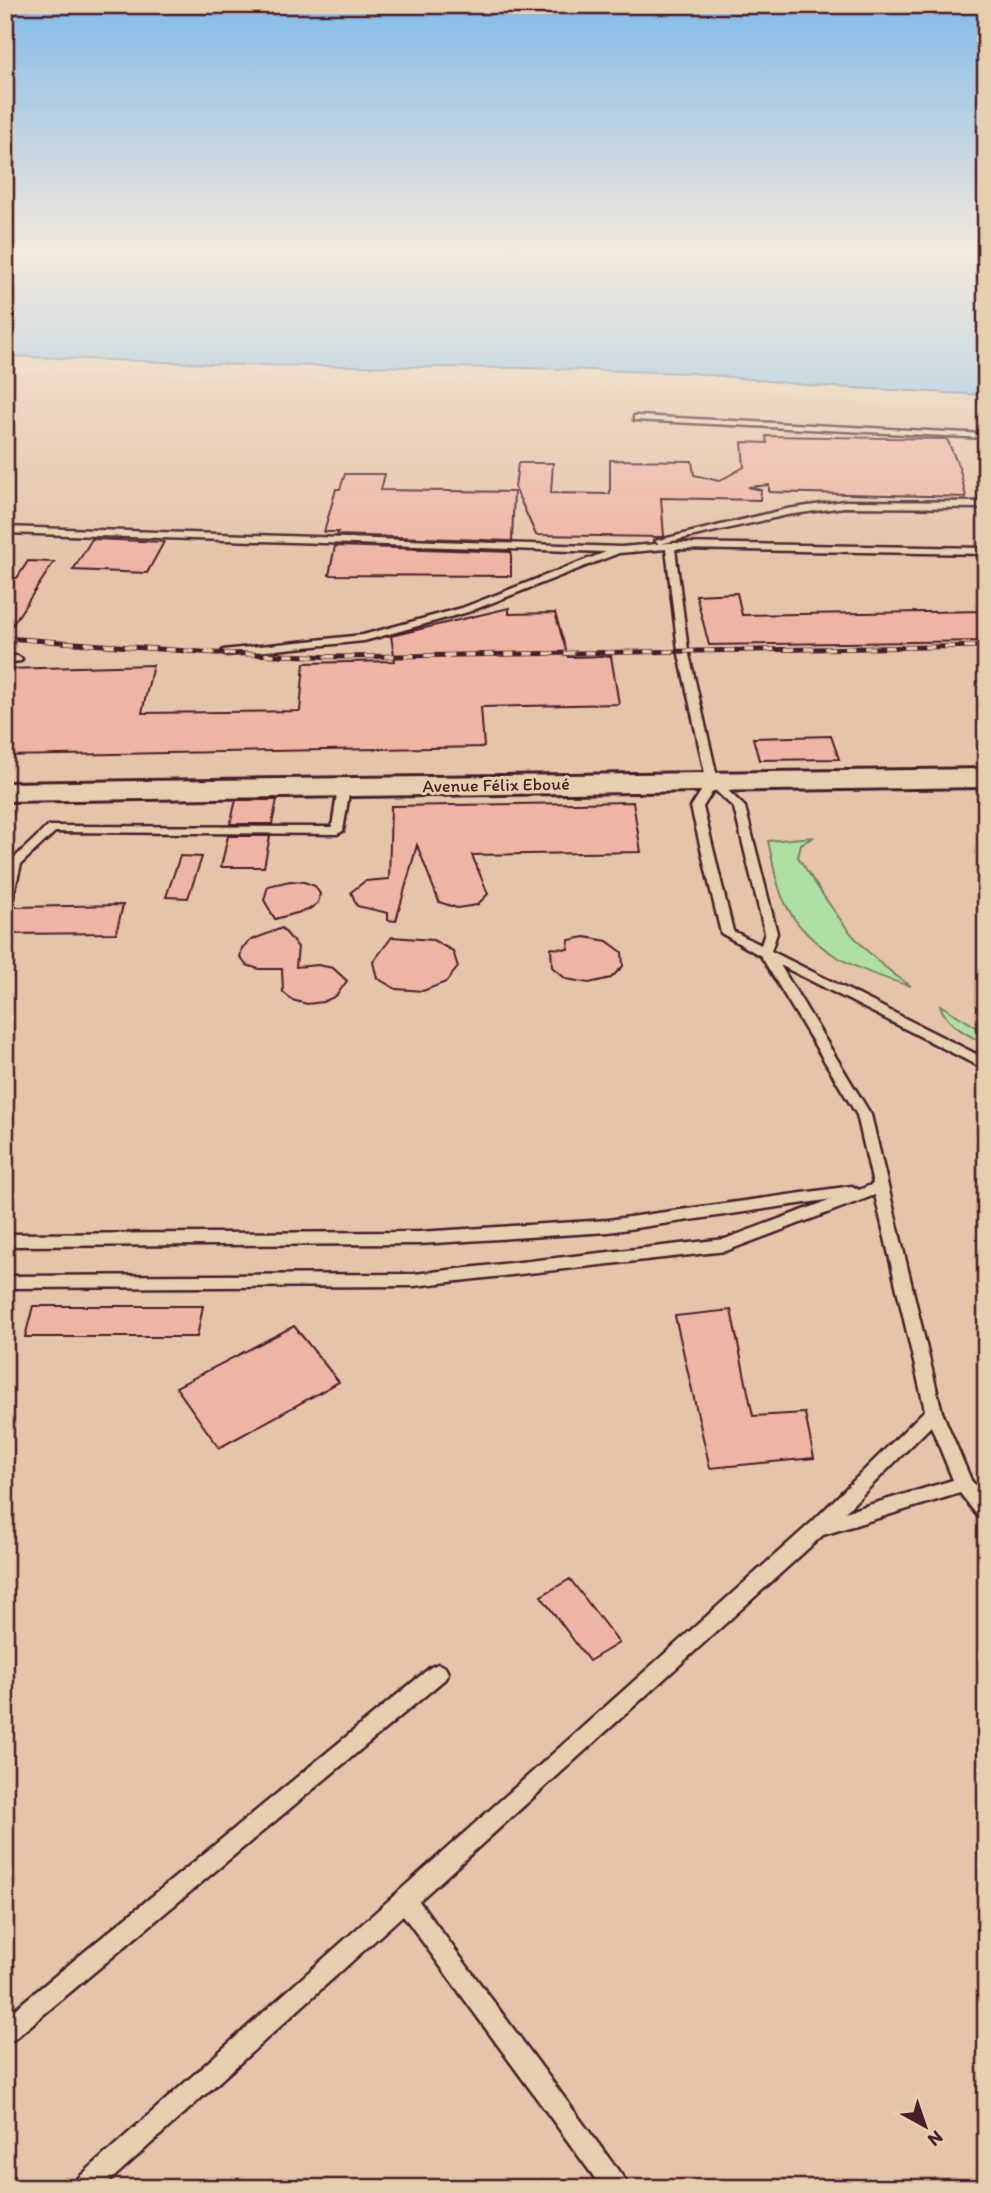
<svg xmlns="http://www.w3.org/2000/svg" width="991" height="2193" viewBox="0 0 991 2193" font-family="Itim,sans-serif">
<rect width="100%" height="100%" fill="#e6cfaf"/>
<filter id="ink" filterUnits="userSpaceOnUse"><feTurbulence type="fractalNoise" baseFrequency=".0143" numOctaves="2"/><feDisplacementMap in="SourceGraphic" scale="14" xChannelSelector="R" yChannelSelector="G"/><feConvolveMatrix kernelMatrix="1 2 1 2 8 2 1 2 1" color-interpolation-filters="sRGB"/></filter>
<g filter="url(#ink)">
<!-- built -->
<path fill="#e5c4a9" d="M5 371 782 391 896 407 986 410V2188H5Z"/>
<!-- green -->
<path fill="#ade0a1" stroke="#7c8066" stroke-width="2" d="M814 837 801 844 798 857C833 910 856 951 911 986 863 973 810 952 786 905 776 886 773 862 768 841Z
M940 1005 986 1033V1045C968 1034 946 1026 940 1005Z"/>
<!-- water -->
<path fill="#8ec6ed" stroke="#73839f" stroke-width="2" d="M5 254H986V395L815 386 691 373 522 368 244 365 5 356Z"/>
<!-- building -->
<path fill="#eeb5a5" stroke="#4a1f2b" stroke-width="2" d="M766 436 947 439 960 470 966 497 769 492V485L748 487 761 490 760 500 661 498 664 536 661 537 536 535 515 488 518 463H553L551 493 610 494V460L692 461 694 475 719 481 744 467 742 442 767 443Z
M345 474H385L381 490 514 492 512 541 337 535 338 532H324L336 489H340Z
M92 539 164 542 147 573 73 570Z
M335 546 511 552V576L329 575Z
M28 561 54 562 5 636V577L17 578Z
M737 593 742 615 986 611V641L709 645 696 595Z
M509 608V614L555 613 568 657 611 656 619 704 481 707 484 747 5 756V669L153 665 142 713 300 711 304 663 395 661 391 636Z
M831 736 839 759 759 760 753 738Z
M236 800H277L272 824H230Z
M633 802 641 852 472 855 488 894 477 905 457 908 439 902 417 845 396 921 388 920V913L357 906 351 892 365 881 389 879 391 806Z
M228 836H270L264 867H221Z
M180 856 202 857 188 898 166 897Z
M290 881 304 882 315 886 320 894 318 903 308 910 275 919 264 900 268 886Z
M123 905 116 933 5 934V911L13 907Z
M282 928 298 947 296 967 318 965 333 968 347 981 336 996 323 1002 307 1004 292 1000 283 992 282 969H259L246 965 240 957 242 948 251 940Z
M392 937 433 940 453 951 458 967 446 982 423 991 396 989 377 978 373 962Z
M585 937 607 941 622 952 623 966 611 978 589 983 566 979 552 967 551 948 568 949 569 940Z
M33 1306H203L197 1337H25Z
M731 1310 753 1416 805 1413 814 1458 710 1468 675 1316Z
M294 1326 339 1382 219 1448 176 1387Z
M570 1579 619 1643 589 1661 541 1596Z"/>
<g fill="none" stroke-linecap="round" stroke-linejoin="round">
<!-- lane casing -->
<g stroke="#4a1f2b" stroke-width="5">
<path id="lane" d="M637 416 986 434V438L634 420V416Z
M844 501 986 502V508L844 507 787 515 659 544 655 541 787 509Z
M5 527 621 547 670 543 986 548V554L675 549 688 650 718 781 745 807 777 933 771 951 986 1059V1070L780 965 871 1115 942 1412 971 1480 986 1500V1522L980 1519 960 1493 823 1535 419 1901 625 2180 629 2188H602L403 1915 102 2188H72L76 2180 812 1522 925 1410 875 1195 726 1251 414 1286 5 1288V1276L414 1274 725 1239 833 1199 608 1232 419 1244 5 1246V1234L419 1232 608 1220 852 1186 859 1190 873 1184 857 1115 761 956 721 933 691 807 707 782 678 650 666 549 619 553 468 612 364 641 227 655 222 652 223 650 363 635 462 608 606 552 5 533ZM714 789 734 808 765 933 761 945 733 931 703 807ZM931 1426 953 1480 845 1512Z
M17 656 22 659 21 661 5 663V657Z
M344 784 350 787 343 831 337 834 55 832 21 864 11 905 5 909V879L9 863 48 826 332 827 338 787Z
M438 1664 445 1667 448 1673 445 1679 13 2040 5 2043V2017L431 1667Z"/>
</g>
<!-- secondary casing -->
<g stroke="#4a1f2b" stroke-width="6">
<path id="secondary" d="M986 769V787L5 801V783Z"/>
</g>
<!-- lane -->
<use href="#lane" fill="#e6cfaf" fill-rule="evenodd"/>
<!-- secondary -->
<use href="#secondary" fill="#e6cfaf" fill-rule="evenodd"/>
<!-- rail casing -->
<g stroke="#4a1f2b" stroke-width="5">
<path id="rail" d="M5 638 215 653 341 657 986 646"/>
</g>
<!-- rail -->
<use href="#rail" stroke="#e6cfaf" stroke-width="3.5" stroke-dasharray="10" stroke-linecap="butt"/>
</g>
</g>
<!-- sky -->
<linearGradient id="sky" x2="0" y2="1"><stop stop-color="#84bbea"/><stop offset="0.45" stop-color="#f4e9db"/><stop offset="1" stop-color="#f4e9db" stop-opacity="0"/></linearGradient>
<rect width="991" height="561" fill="url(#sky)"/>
<g text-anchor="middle" stroke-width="6" stroke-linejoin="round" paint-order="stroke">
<!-- far-street labels -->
<g font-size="18" fill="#4a1f2b" stroke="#e6cfaf">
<text transform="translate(496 785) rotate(-1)" y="6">Avenue Félix Eboué</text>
</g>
</g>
<!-- margin -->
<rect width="991" height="2193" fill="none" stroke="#e6cfaf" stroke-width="28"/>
<rect x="14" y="14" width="963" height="2165" fill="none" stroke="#4a1f2b" stroke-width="2.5" filter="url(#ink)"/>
<!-- north arrow -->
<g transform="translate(925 2126) rotate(140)" stroke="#e6cfaf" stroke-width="5" paint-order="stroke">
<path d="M0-5L12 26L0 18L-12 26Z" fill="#4a1f2b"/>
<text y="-10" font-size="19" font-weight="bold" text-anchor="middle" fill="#4a1f2b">N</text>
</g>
</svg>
